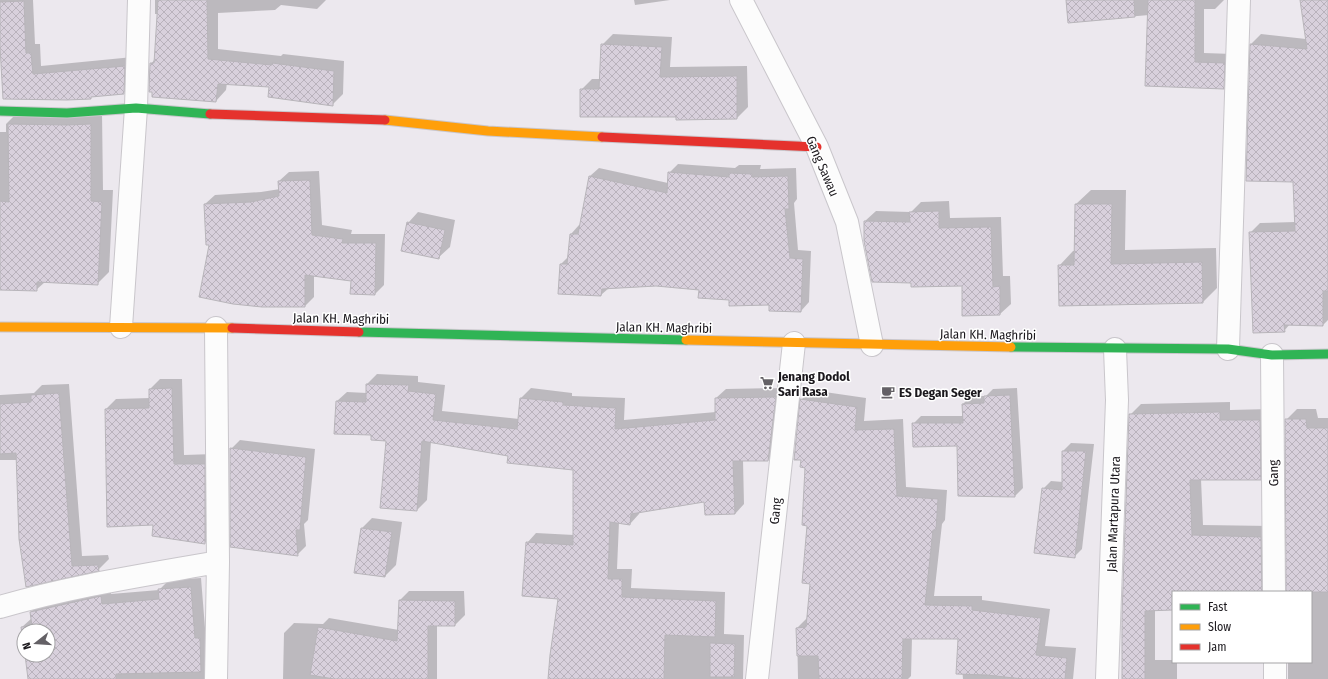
<svg xmlns="http://www.w3.org/2000/svg" width="1328" height="679" viewBox="0 0 1328 679" font-family="'Fira Sans Condensed',sans-serif">
<defs>
<pattern id="building-cross-hatch" width="8" height="8" patternUnits="userSpaceOnUse"><rect width="8" height="8" fill="#d8d0dc"/><path d="M0 0l8 8M0 8l8-8" fill="none" stroke="#b9b2bc"/></pattern>
</defs>
<rect width="100%" height="100%" fill="#ece8ee"/>
<!-- shadow -->
<path fill="#0003" d="M0 0H33L35 44H40L41 66 133 57V84L123 93 93 96 90 98H4L0 42Z
M155 0H326L317 9 281 5 275 10 218 13V49L281 56 283 54 344 61 343 94 333 104 270 86 227 83 226 90 216 101 151 64 155 59 158 14H155Z
M634 0H670L635 5Z
M1067 0H1224L1215 9H1204V53L1233 54V78L1223 88 1146 85 1149 15 1069 22Z
M1301 0H1328V320L1323 325 1290 324 1284 331 1250 233 1260 223 1295 222 1294 181 1247 180 1251 44 1261 34 1306 39Z
M613 34 672 37 670 67 747 66 748 107 737 118 677 116 581 90 592 79H601L602 45Z
M18 112H102L103 190H113L109 272 97 284 45 282 36 290H0V132H6V124Z
M678 164 735 168 739 165H761L760 169 796 168 797 199 794 203 798 250 811 251 809 302 801 311 700 289 656 286 609 288 601 295 561 264 569 256 571 234 579 225H581L590 176 599 168 668 183 669 173Z
M319 171 322 225 352 230 351 234H385L384 285 375 294 352 280 314 275V297L305 306 210 244 205 204 215 195 261 192 280 189 279 181 289 172Z
M1091 190H1126L1125 250 1216 248 1217 288 1203 302 1060 305 1059 266 1073 251H1075L1076 204Z
M949 201 950 218 1001 217 1003 276H1010L1011 304 1000 314 963 285 912 282 865 221 876 211 911 212 921 202Z
M418 212 455 220 450 247 439 257 408 223Z
M377 374 418 376V382L445 385 442 411 519 419 521 398 531 388 572 393V396L625 398 624 420 716 412V398L726 389 785 388 778 450 768 460H743L744 504 735 514 705 501 640 512 639 514 630 524 619 522 617 569H632L631 588 725 592 724 634 744 635 743 679H549L559 598 527 543 536 533 574 535V469L509 455 431 441 427 500 417 510 387 440 372 434 337 401 347 392 367 393V384Z
M160 379H182L184 455 214 454 215 532 205 543 154 524 108 526 106 409 116 399 150 398V389Z
M69 384 82 556 108 555 109 559 98 570 27 586 17 460H0V395L34 393 42 385Z
M1017 388 1023 488 1015 496 959 495 958 445 913 424 921 416H964L963 404 971 396H986L993 389Z
M811 390 866 398 864 421 903 419 906 487 947 490 945 520 942 524 934 596H982V600L1050 609 1045 646 1076 648 1073 679H963L959 638H912L911 676 908 679H798L797 628 807 618 811 583 801 400Z
M1230 402V410L1270 409 1271 468 1260 479H1201L1203 525 1271 526 1278 592H1173V609L1155 610V660H1173V662H1177V679H1123L1130 415 1141 404Z
M1297 409H1316L1318 418H1328V679H1288V662H1311V592H1287L1286 420Z
M240 440 315 449 308 520 304 524 306 546 297 555 231 449Z
M1071 443 1094 444 1082 549 1074 557 1043 489 1051 481 1063 482V451Z
M372 518 402 522 396 565 385 576 362 528Z
M201 578 205 628H214L215 679H29L26 655H48V631H24V642L22 627 32 618 31 612 40 602 111 586V594L159 590 169 580Z
M409 591H464L465 615 455 625H437V679H283L284 633 294 623 323 624 329 618 399 630 400 600Z"/>
<!-- building -->
<path fill="url(#building-cross-hatch)" stroke="#b8b5ba" d="M158 0H207L208 59 272 65V63L334 71 333 106 268 97 269 87 218 84 216 102 152 97V92H149L150 63H154Z
M1066 0H1134L1135 17 1068 23Z
M1148 0H1195V62L1225 63 1224 89 1145 86Z
M1300 0H1328V291H1323V326L1284 325 1285 332 1253 333 1249 232 1295 231 1293 182 1246 181 1250 44 1307 49Z
M24 1 26 53H31L33 74 125 66 124 94 91 97V99L67 100 3 99 0 47V2Z
M601 44 662 47 660 77 737 76V119L676 120V117H580V89H599Z
M8 124 67 125 91 124V201L102 202 98 285 37 282V291L0 290V201L9 202Z
M668 172 729 177V173L752 174V177L788 176 789 209H785L790 258 803 259 801 312 769 311V305L729 306V300L698 298 699 290 656 286 602 289 601 296 558 294 560 264H567L570 234H578L589 176 667 193Z
M310 180 312 235 343 239 342 243H376L375 295 350 294 351 281 305 275V307H262L233 304 199 297 209 245H206L204 204 251 202 279 196 278 181Z
M1075 204H1112L1111 264 1202 262 1203 303 1059 306 1058 265H1074Z
M939 211V228L991 227 993 287 1000 286V315L962 316V286L911 287V283L872 282 864 241V221L910 222 909 212Z
M407 222 445 230 439 259 401 251Z
M366 384 409 385 408 391 436 394 433 420 517 429 520 398 563 402V405L616 408 615 429 715 420V398L776 397 768 461H733L735 514 705 515 704 502 631 514 630 525 610 522 608 579H622V597L716 601 715 637 665 635 664 679H548L550 655 558 599 522 596 526 542 573 545V470L507 463 508 456 422 441 417 511 380 508 386 441 371 440V435L334 434 336 401 366 402Z
M172 388 174 464H205V544L152 536 153 525 107 527 105 409 149 408V389Z
M59 393 72 566 98 565 99 571 26 587 19 539 16 453 0 454V404L31 402V395Z
M1010 395 1015 497 958 496 957 446 913 447 912 423H963L962 404 984 403V396Z
M800 399 857 407 855 430 894 429 897 496 938 499 936 530H933L925 605 972 606V610L1041 618 1036 655 1067 658 1065 679H1023L987 675 956 674 958 639H903L902 679H819L818 656H797L796 628 806 627 810 584 802 583 807 526 802 525 805 468 800 467 801 460H794Z
M1220 412V420H1260L1261 480H1190L1192 535 1261 537 1262 592H1173V610L1145 611V679H1122V615L1129 414Z
M1285 419H1306L1307 428H1328V592H1286Z
M230 448 306 457 300 530H296L298 556 230 547Z
M1062 451H1086L1075 558 1034 553 1042 488 1062 490Z
M361 528 392 532 385 577 354 573Z
M191 587 195 638H200L201 672 116 674V679H28L25 655H48V631H24V650L21 627 32 626 30 612 101 596 102 604 159 599 158 589Z
M399 600 455 601V626H428V679H334L310 675 318 627 397 641Z
M710 643 735 644 734 677H710Z"/>
<g fill="none" stroke-linecap="round" stroke-linejoin="round">
<!-- street casing -->
<g stroke="#c9c6cb" stroke-width="24">
<path id="street" d="M741 0 817 147 847 222 872 345
M121 327 136 108 139 0
M216 328 218 562 216 679
M1228 349 1239 0
M1272 355 1274 592
M0 607C71 586 145 575 218 562
M1275 662V679
M757 679 794 343
M1107 679 1117 400 1115 349"/>
</g>
<!-- fast casing -->
<g stroke="#c9c6cb" stroke-width="11">
<path id="fast" d="M0 111 67 113 136 108 210 114
M359 332 686 340
M1011 347 1228 349 1272 355 1328 354"/>
</g>
<!-- slow casing -->
<g stroke="#c9c6cb" stroke-width="11">
<path id="slow" d="M385 120 488 131 602 137
M0 327 232 328
M686 340 1011 347"/>
</g>
<!-- jam casing -->
<g stroke="#c9c6cb" stroke-width="11">
<path id="jam" d="M210 114 385 120
M602 137 817 147
M232 328 359 332"/>
</g>
<!-- street -->
<use href="#street" stroke="#fcfcfc" stroke-width="22"/>
<!-- fast -->
<use href="#fast" stroke="#30b455" stroke-width="9"/>
<!-- slow -->
<use href="#slow" stroke="#ff9f0a" stroke-width="9"/>
<!-- jam -->
<use href="#jam" stroke="#e5322d" stroke-width="9"/>
</g>
<!-- icons -->
<defs>
<g id="supermarket-bare" transform="scale(1.08)"><path d="M-6-5.5h2.5l.6 2H6L4.5 2H-2.5L-4.4-4H-6ZM-1.5 3.2a1.3 1.3 0 1 0 .1 0ZM3 3.2a1.3 1.3 0 1 0 .1 0Z" fill="#646166" stroke="#fff" stroke-width="2.5" paint-order="stroke"/></g>
<g id="cafe-bare" transform="scale(1.08)"><path d="M-5.5-4.5H6V0H3Q3 3.5 0 3.5H-2.5Q-5.5 3.5-5.5 0ZM3-3.2v2h1.7v-2ZM-6 4.5H4V6H-6Z" fill="#646166" stroke="#fff" stroke-width="2.5" paint-order="stroke"/></g>
</defs>
<g fill-rule="evenodd">
<use href="#supermarket-bare" x="767" y="383"/>
<use href="#cafe-bare" x="888" y="392"/>
</g>
<g text-anchor="middle" stroke-width="3" stroke-linejoin="round" paint-order="stroke">
<!-- street labels -->
<g font-size="13" fill="#1b181d" stroke="#fff">
<text transform="translate(823 166) rotate(67)" y="5">Gang Sawau</text>
<text transform="translate(341 318) rotate(1)" y="5">Jalan KH. Maghribi</text>
<text transform="translate(664 327) rotate(1)" y="5">Jalan KH. Maghribi</text>
<text transform="translate(988 334) rotate(1)" y="5">Jalan KH. Maghribi</text>
<text transform="translate(1273 473) rotate(-91)" y="5">Gang</text>
<text transform="translate(775 511) rotate(-84)" y="5">Gang</text>
<text transform="translate(1113 514) rotate(-88)" y="5">Jalan Martapura Utara</text>
</g>
<!-- poi labels -->
<g font-size="13" font-weight="bold" fill="#1b181d" stroke="#fff" text-anchor="start">
<text x="778" y="381">Jenang Dodol<tspan x="778" dy="15">Sari Rasa</tspan></text>
<text x="899" y="397">ES Degan Seger</text>
</g>
</g>
<!-- legend -->
<rect x="1172" y="591" width="140" height="72" fill="#ffffff" stroke="#a4a3a5"/>
<rect x="1180" y="604" width="20" height="6" fill="#30b455" stroke="#a4a3a5"/>
<text x="1208" y="611" font-size="12" fill="#1b181d">Fast</text>
<rect x="1180" y="624" width="20" height="6" fill="#ff9f0a" stroke="#a4a3a5"/>
<text x="1208" y="631" font-size="12" fill="#1b181d">Slow</text>
<rect x="1180" y="644" width="20" height="6" fill="#e5322d" stroke="#a4a3a5"/>
<text x="1208" y="651" font-size="12" fill="#1b181d">Jam</text>
<!-- north arrow -->
<g transform="translate(36 643) rotate(253)"><circle r="19" fill="#ffffff" stroke="#a4a3a5"/>
<path d="M0-3L7 15L0 10L-7 15Z" fill="#646166"/>
<text y="-6" font-size="11" font-weight="bold" text-anchor="middle" fill="#1b181d">N</text>
</g>
</svg>
